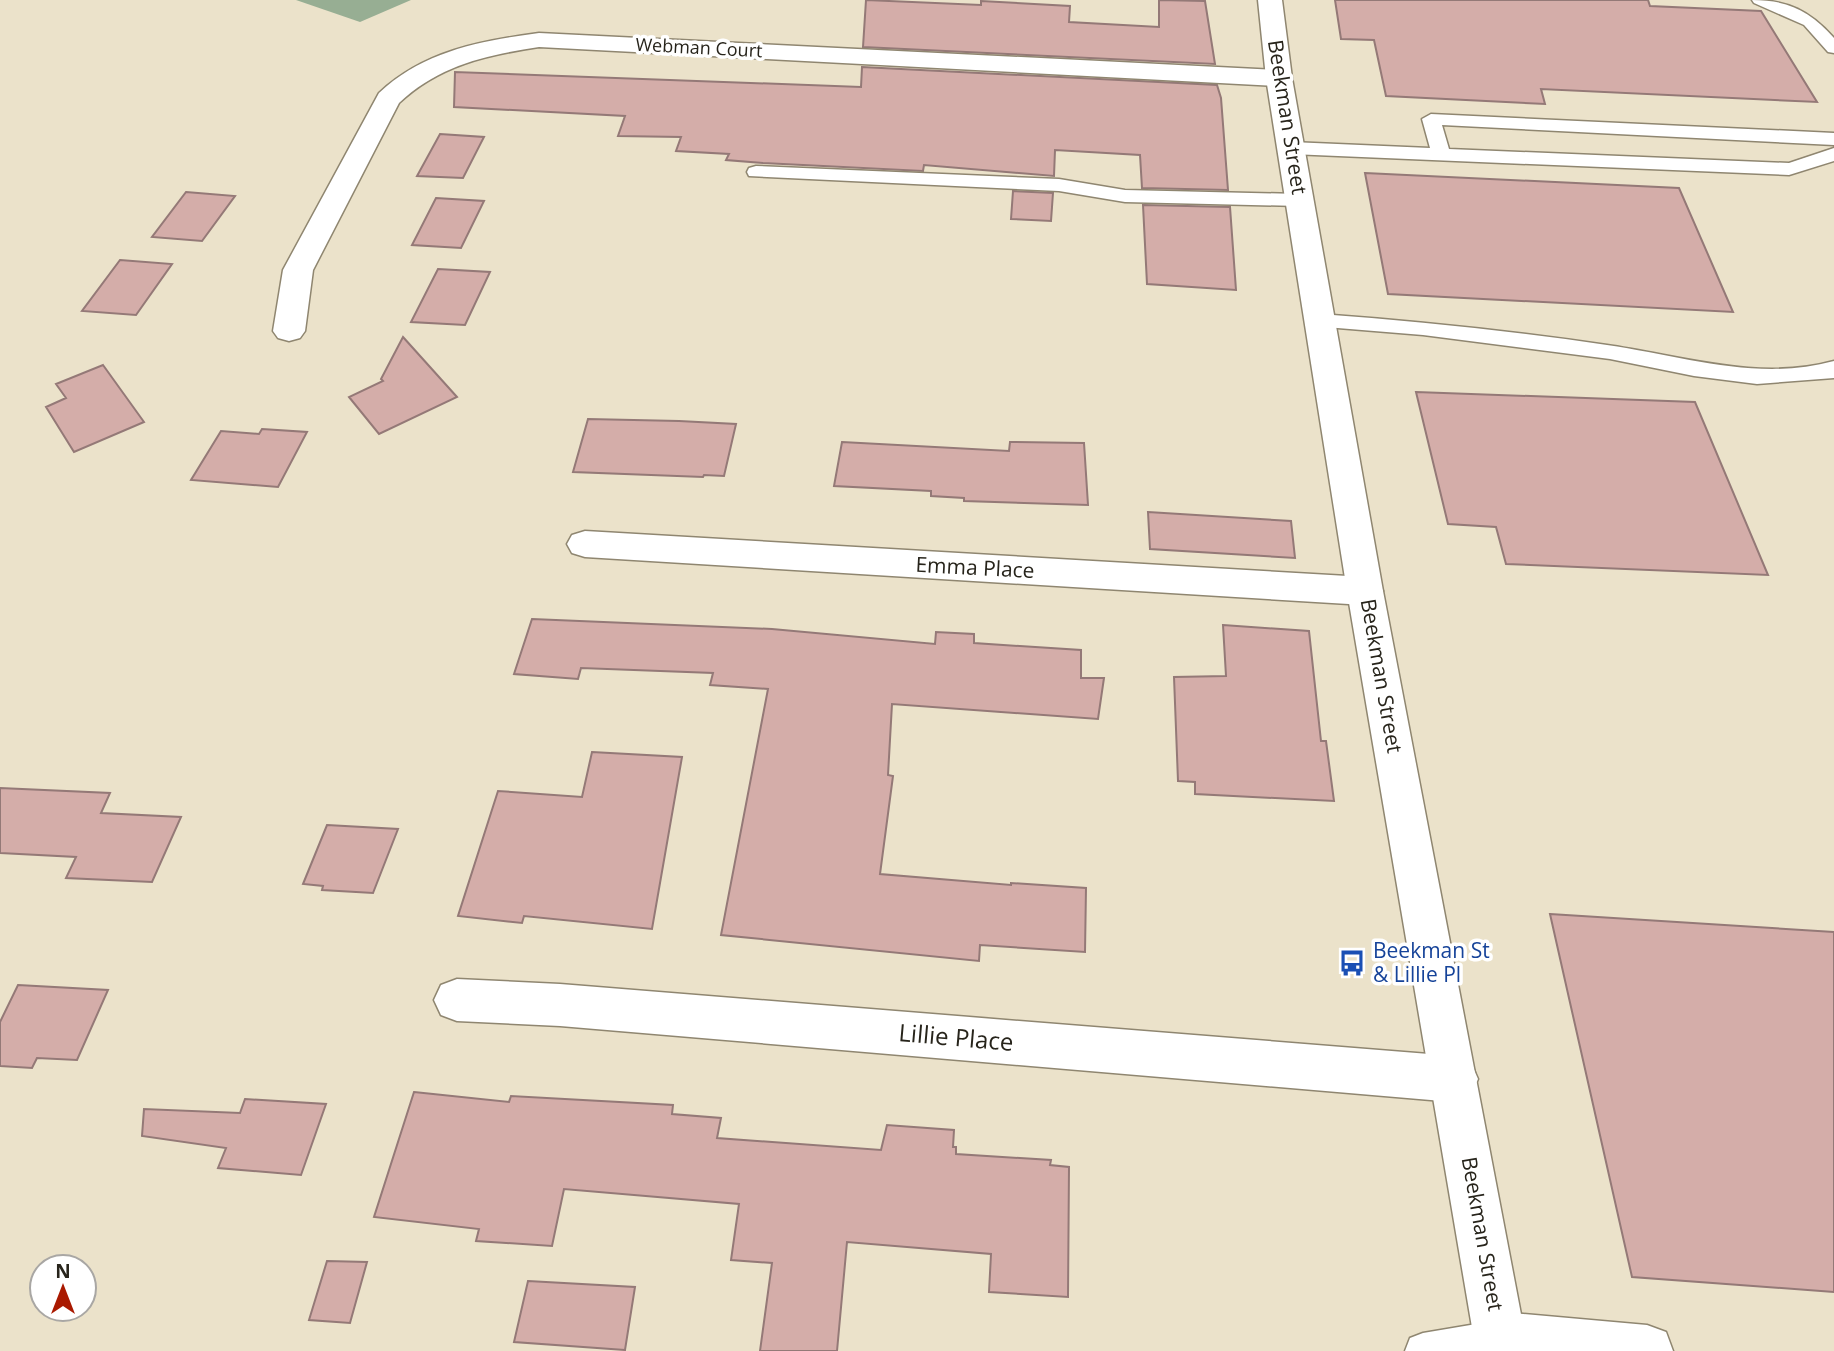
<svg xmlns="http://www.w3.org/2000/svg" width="1834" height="1351" viewBox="0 0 1834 1351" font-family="'Open Sans',sans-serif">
<rect width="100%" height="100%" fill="#ebe2ca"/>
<!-- forest -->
<path fill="#97ae93" d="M296 0H411L360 22Z"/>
<!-- building -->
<path fill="#d4ada9" stroke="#947977" stroke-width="2" d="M866 0 981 5V1L1070 6 1069 22 1159 27V0L1205 1 1215 64 863 47Z
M1335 0H1648L1650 6 1761 11 1817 102 1541 89 1545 104 1386 96 1374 40 1341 39Z
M862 67 1217 85 1221 98 1228 190 1142 188 1140 155 1055 150 1054 176 924 165 923 171 763 163 726 160 729 154 676 151 681 137 618 136 625 116 454 107 455 72 861 87Z
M440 134 484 137 463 178 417 176Z
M1365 173 1679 188 1733 312 1388 294Z
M1013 191 1053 193 1051 221 1011 219Z
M186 192 235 196 202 241 152 237Z
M436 198 484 201 461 248 412 245Z
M1143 205 1230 207 1236 290 1147 284Z
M120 260 172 264 136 315 82 311Z
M438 269 490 272 465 325 411 322Z
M403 337 457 397 379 434 349 397 383 381 381 379Z
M103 365 144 422 74 452 46 407 66 398 56 384Z
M1416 392 1695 402 1768 575 1506 564 1496 527 1448 524Z
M588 419 679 421 736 424 724 476 704 475 703 477 573 472Z
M262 429 307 432 278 487 191 480 221 431 259 434Z
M842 442 1009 451 1010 442 1084 443 1088 505 964 501V498L931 496V491L834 486Z
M1148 512 1291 521 1295 558 1150 549Z
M532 619 772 629 935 644 936 632 974 634V643L1081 650V678H1104L1098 719 892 704 888 775 893 776 880 874 1011 885V883L1086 888 1085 952 980 945 979 961 721 935 768 689 710 685 713 673 581 668 578 679 514 674Z
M1223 625 1309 631 1321 741H1326L1334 801 1195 794V782L1178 781 1174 677 1226 676Z
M592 752 682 757 652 929 524 916 522 923 458 916 498 791 582 797Z
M0 788 110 793 101 813 181 817 152 882 66 878 76 857 0 853Z
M327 825 398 829 373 893 322 890 323 886 303 884Z
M1550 914 1834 932V1292L1632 1277Z
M18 985 108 990 77 1060 37 1058 32 1068 0 1066V1022Z
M414 1092 509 1102 511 1096 673 1105 672 1114 721 1118 717 1138 881 1150 887 1125 954 1130 953 1147H956V1154L1051 1160 1050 1165 1069 1167 1068 1297 989 1292 991 1254 847 1242 837 1351H760L772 1263 731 1260 739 1204 564 1189 552 1246 476 1241 479 1229 374 1217Z
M245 1099 326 1104 301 1175 218 1168 226 1148 142 1136 144 1109 240 1113Z
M327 1261 367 1262 350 1323 309 1320Z
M528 1281 635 1287 625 1350 514 1342Z"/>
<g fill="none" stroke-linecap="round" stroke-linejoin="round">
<!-- lane casing -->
<g stroke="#8f8670" stroke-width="3">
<path id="lane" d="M1752 0C1788 0 1810 11 1834 38V53L1828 52 1804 25 1754 3Z
M1431 114 1834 133V145L1442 125 1449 149 1789 163 1834 148V161L1789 175 1291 154 1282 148 1291 142 1430 148 1422 119Z
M756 166 1059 179 1125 190 1299 194 1309 200 1299 206 1125 202 1059 191 749 176 747 172 749 168Z
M1320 314C1416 321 1512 331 1607 345 1683 356 1758 382 1834 361V378L1757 384 1694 376 1610 359 1423 335 1313 326 1309 321 1313 316Z
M1500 1320 1513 1325 1518 1338 1512 1351H1405L1410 1338 1423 1333Z"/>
</g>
<!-- street casing -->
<g stroke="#8f8670" stroke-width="3">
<path id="street" d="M539 33 1279 70 1288 73 1292 78 1288 83 1279 86 539 47C487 55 439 65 399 103L313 270 305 331 300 338 289 341 278 338 273 331 283 270 379 93C424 51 480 41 539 33Z
M585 531 1365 577 1378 581 1383 591 1378 601 1365 605 585 557 572 553 567 544 572 535Z
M457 979 560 984 1454 1056 1471 1063 1478 1079 1471 1095 1454 1102 560 1026 457 1021 441 1015 434 1000 441 985Z
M1500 1312 1647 1325 1666 1332 1673 1351H1479L1474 1338 1481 1319Z"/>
</g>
<!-- secondary casing -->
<g stroke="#8f8670" stroke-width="3">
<path id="secondary" d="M1258 0H1282L1292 78 1383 591 1528 1351H1476L1347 591 1266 78Z"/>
</g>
<!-- lane -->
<use href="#lane" fill="#fff" fill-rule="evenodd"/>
<!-- street -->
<use href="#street" fill="#fff" fill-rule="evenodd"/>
<!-- secondary -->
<use href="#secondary" fill="#fff" fill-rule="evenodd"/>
</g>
<!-- icons -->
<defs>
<g id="bus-bare" transform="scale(2.1)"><path d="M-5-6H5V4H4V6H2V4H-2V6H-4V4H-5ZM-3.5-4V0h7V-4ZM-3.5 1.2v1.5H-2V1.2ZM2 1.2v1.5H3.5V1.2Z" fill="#1a4fb4" stroke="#fff" stroke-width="2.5" paint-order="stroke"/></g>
</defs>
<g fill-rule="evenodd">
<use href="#bus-bare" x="1352" y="963"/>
</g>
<g text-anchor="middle" stroke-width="7" stroke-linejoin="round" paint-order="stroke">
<!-- far-street labels -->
<g font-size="18" fill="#27241b" stroke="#fff">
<text transform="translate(699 48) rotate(3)" y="6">Webman Court</text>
</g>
<!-- street labels -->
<g font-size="21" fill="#27241b" stroke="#fff">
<text transform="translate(1287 117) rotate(81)" y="7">Beekman Street</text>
<text transform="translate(975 568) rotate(3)" y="7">Emma Place</text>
<text transform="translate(1381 676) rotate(80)" y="7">Beekman Street</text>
<text transform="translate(1482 1234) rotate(80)" y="7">Beekman Street</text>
</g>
<!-- transit labels -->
<g font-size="21" fill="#164399" stroke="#fff" text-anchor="start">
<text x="1373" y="958">Beekman St<tspan x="1373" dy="24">&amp; Lillie Pl</tspan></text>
</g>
<!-- near-street labels -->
<g font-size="24" fill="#27241b" stroke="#fff">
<text transform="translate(956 1038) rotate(5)" y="8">Lillie Place</text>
</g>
</g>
<!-- north arrow -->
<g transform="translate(63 1288)"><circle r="33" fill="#ffffff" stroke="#a9a7a4" stroke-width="2"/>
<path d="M0-5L12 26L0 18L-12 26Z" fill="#a91900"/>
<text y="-10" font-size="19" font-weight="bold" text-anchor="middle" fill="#27241b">N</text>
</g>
</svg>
